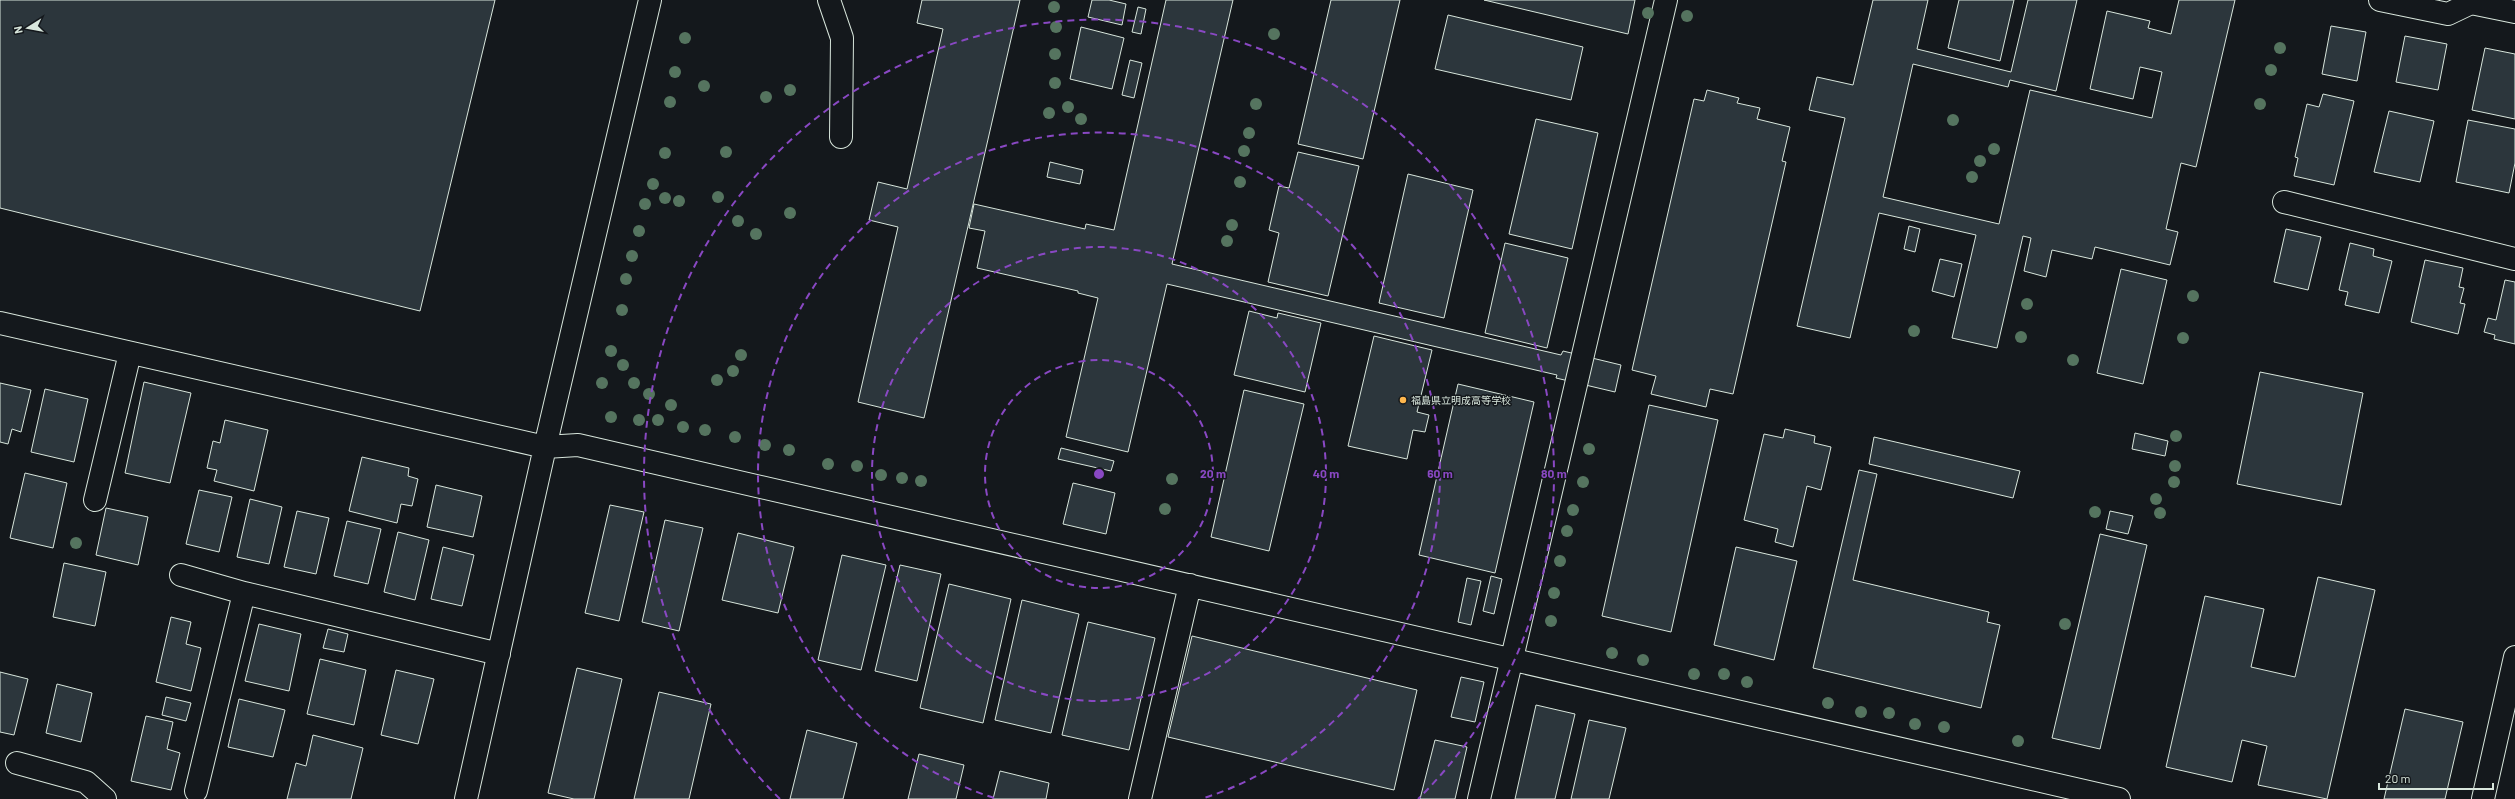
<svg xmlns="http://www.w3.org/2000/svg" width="2515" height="799" viewBox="0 0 2515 799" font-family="Barlow,'Noto Sans JP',sans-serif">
<rect width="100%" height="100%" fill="#14181c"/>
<!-- building -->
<path fill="#2c363c" stroke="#d8e6dc" d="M0 0H495L420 311 0 208Z
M922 0H1020L924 418 858 402 898 227 869 220 878 182 907 189 943 29 917 23Z
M1092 0H1109L1126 4 1122 25 1088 17Z
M1166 0H1233L1172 264 1561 355 1563 351 1621 365 1615 392 1556 378 1557 375 1167 284 1128 452 1066 437 1098 298 1078 293V291L977 268 985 231 969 228 974 204 1085 229 1086 224 1114 230Z
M1331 0H1400L1363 159 1298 144Z
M1484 0H1635L1628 34Z
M1873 0H1928L1917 49 2011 72 2028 0H2077L2056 91 2010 80 2008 87 1913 64 1883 197 1999 224 2030 90 2152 118 2162 72 2140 67 2133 99 2090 89 2107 11 2150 21 2148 28 2171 34 2179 0H2235L2196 167 2181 163 2166 229 2178 232 2170 265 2095 247 2092 259 2052 250 2046 277 2024 271 2031 238 2023 236 1997 348 1952 338 1976 235 1879 213 1850 338 1797 326 1845 118 1809 110 1817 77 1853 85Z
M1959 0H2014L2000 61 1948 48Z
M1138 7 1146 9 1141 34 1132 32Z
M1448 15 1583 47 1571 100 1435 69Z
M2331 26 2366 32 2357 81 2322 74Z
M1081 27 1124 38 1112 89 1070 79Z
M2405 36 2447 44 2438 90 2396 82Z
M2485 48 2515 54V119L2472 110Z
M1130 60 1142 63 1134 98 1122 95Z
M1707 90 1739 98 1737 103 1760 108 1757 119 1790 127 1782 161 1786 162 1733 394 1710 389 1706 407 1651 394 1656 376 1632 370 1694 99 1704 101Z
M2323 94 2354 101 2334 185 2294 176 2298 158 2295 157 2307 104 2319 107Z
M2389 111 2434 121 2420 182 2374 172Z
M1536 119 1598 133 1572 249 1509 234Z
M2468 120 2515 129V163L2509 193 2456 182Z
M1298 152 1359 166 1328 296 1268 282 1279 233 1269 230 1279 186 1289 188Z
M1050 162 1083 170 1080 184 1047 177Z
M1408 174 1473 190 1444 318 1379 303Z
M1909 226 1920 229 1915 252 1904 249Z
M2286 229 2321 237 2308 290 2274 282Z
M1505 243 1568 258 1547 348 1485 333Z
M2350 243 2374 249 2373 256 2392 261 2379 313 2345 305 2348 292 2339 290Z
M1940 259 1962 264 1954 297 1932 291Z
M2425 260 2463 268 2459 287 2464 288 2460 303 2465 304 2458 334 2411 322Z
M2121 269 2167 280 2143 384 2097 373Z
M2505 280 2515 282V344L2494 339 2495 335 2484 332 2488 318 2496 320Z
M1249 311 1277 318 1278 313 1321 323 1305 392 1234 375Z
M1374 336 1432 350 1417 412 1429 415 1425 432 1413 430 1407 459 1348 446Z
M2260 372 2363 393 2341 505 2237 484Z
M144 382 191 393 170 483 125 473Z
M0 383 31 390 21 432 12 429 8 444 0 442Z
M1458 384 1534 402 1495 573 1419 555Z
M45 389 88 399 74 462 31 452Z
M1244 390 1304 404 1269 551 1211 537Z
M1649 405 1718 420 1671 632 1602 616Z
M225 420 268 430 254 491 214 481 217 470 207 468 213 441 220 443Z
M1785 429 1815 436 1814 443 1831 447 1821 490 1807 486 1793 547 1775 542 1778 529 1744 520 1764 434 1783 438Z
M2135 433 2168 441 2165 456 2132 449Z
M1874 437 2020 471 2013 498 1869 464Z
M1061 448 1114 461 1111 471 1058 459Z
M362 457 409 468 408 476 418 479 412 506 401 504 397 523 349 511Z
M1859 470 1877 474 1853 580 1989 612 1987 622 2000 625 1981 708 1813 668Z
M25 473 67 483 53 548 10 538Z
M1073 483 1115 493 1106 534 1063 524Z
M436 485 482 496 473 537 427 527Z
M199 490 232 497 219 552 186 544Z
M250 499 282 507 269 564 237 557Z
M610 505 644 512 619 621 585 613Z
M106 508 148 517 138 565 96 555Z
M297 511 329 518 316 574 284 567Z
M2110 511 2133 516 2128 534 2106 529Z
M665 520 703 528 679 631 642 622Z
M347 521 381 529 368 584 334 576Z
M398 532 429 540 415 600 384 592Z
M738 533 794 547 778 613 722 600Z
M2100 534 2147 545 2100 749 2052 738Z
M443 547 474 555 462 606 431 599Z
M1736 547 1797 561 1774 660 1714 645Z
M842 555 886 565 861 670 818 660Z
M64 563 106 572 95 626 53 617Z
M900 565 941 574 917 681 875 671Z
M1491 576 1502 579 1494 614 1483 611Z
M2318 577 2375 590 2327 799 2258 785 2267 746 2242 740 2232 782 2166 767 2205 596 2264 609 2251 667 2295 677Z
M1467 578 1481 581 1471 625 1458 622Z
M949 584 1011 599 983 723 920 708Z
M1022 600 1079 614 1051 733 995 720Z
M171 617 191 622 186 644 201 648 191 691 156 682Z
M1088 622 1155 638 1129 750 1062 735Z
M259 624 301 634 289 691 245 681Z
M328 629 348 634 344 652 323 648Z
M1192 636 1417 690 1394 790 1168 737Z
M320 659 366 670 354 725 307 714Z
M577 668 622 679 594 799H574L548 793Z
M396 670 434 679 418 744 381 735Z
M0 672 28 679 14 735 0 732Z
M1461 677 1484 682 1475 722 1451 717Z
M57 684 92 693 81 742 46 733Z
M659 692 711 704 689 799H634Z
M166 697 191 703 186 721 162 715Z
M239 699 285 710 273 757 228 747Z
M1536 705 1575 714 1555 799H1515Z
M2405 709 2463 722 2445 799H2384Z
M146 716 173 722 167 749 180 753 171 790 131 781Z
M1589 720 1626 728 1609 799H1571Z
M807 730 857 743 843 799H790Z
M313 735 363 748 351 799H287L296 763 306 766Z
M1435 740 1467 747 1455 799H1420Z
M919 754 964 765 956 799H908Z
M1000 771 1049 783 1046 799H993Z"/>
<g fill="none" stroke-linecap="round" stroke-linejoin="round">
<!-- minor casing -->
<g stroke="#d8e6dc" stroke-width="24">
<path id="minor" d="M829 0 842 38 841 137
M2380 0 2448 14 2471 3 2515 12
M2284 202 2515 259
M0 323 545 447 578 445 2119 799
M95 500 130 353
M181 575 244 593 499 654
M17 763 86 782 105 799
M196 791 244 593
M466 799 545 447 650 0
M1140 799 1190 585
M1479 799 1666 0
M2483 799 2515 657"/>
</g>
<!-- minor -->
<use href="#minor" stroke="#14181c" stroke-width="22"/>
</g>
<!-- trees -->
<g fill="#55745f">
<circle cx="1054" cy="7" r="6"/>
<circle cx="1648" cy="13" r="6"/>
<circle cx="1687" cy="16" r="6"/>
<circle cx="1056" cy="27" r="6"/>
<circle cx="1274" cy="34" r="6"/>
<circle cx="685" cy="38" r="6"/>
<circle cx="2280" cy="48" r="6"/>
<circle cx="1055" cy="54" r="6"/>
<circle cx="2271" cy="70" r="6"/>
<circle cx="675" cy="72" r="6"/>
<circle cx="1055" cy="83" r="6"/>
<circle cx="704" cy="86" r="6"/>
<circle cx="790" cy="90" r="6"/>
<circle cx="766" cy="97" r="6"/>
<circle cx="670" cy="102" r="6"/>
<circle cx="1256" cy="104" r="6"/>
<circle cx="2260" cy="104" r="6"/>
<circle cx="1068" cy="107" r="6"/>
<circle cx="1049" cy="113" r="6"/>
<circle cx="1081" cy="119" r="6"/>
<circle cx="1953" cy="120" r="6"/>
<circle cx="1249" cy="133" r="6"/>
<circle cx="1994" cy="149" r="6"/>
<circle cx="1244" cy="151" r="6"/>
<circle cx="726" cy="152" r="6"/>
<circle cx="665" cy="153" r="6"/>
<circle cx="1980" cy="161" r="6"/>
<circle cx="1972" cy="177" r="6"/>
<circle cx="1240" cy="182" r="6"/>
<circle cx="653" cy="184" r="6"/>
<circle cx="718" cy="197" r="6"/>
<circle cx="665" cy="198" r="6"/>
<circle cx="679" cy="201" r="6"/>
<circle cx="645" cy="204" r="6"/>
<circle cx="790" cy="213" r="6"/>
<circle cx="738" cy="221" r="6"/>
<circle cx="1232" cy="225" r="6"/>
<circle cx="639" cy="231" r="6"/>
<circle cx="756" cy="234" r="6"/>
<circle cx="1227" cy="241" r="6"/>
<circle cx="632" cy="256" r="6"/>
<circle cx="626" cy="279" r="6"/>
<circle cx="2193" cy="296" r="6"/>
<circle cx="2027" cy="304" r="6"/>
<circle cx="622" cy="310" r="6"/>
<circle cx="1914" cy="331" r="6"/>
<circle cx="2021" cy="337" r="6"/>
<circle cx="2183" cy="338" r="6"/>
<circle cx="611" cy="351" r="6"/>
<circle cx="741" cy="355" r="6"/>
<circle cx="2073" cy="360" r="6"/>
<circle cx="623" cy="365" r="6"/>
<circle cx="733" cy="371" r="6"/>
<circle cx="717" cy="380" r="6"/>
<circle cx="602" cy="383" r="6"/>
<circle cx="634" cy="383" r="6"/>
<circle cx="649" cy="394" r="6"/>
<circle cx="671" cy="405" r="6"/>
<circle cx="611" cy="417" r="6"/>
<circle cx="639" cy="420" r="6"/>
<circle cx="658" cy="420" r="6"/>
<circle cx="683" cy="427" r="6"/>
<circle cx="705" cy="430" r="6"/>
<circle cx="2176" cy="436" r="6"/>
<circle cx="735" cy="437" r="6"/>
<circle cx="765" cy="445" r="6"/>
<circle cx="1589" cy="449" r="6"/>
<circle cx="789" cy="450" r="6"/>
<circle cx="828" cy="464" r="6"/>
<circle cx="857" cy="466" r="6"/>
<circle cx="2175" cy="466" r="6"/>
<circle cx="881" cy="475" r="6"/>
<circle cx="902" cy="478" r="6"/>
<circle cx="1172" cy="479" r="6"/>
<circle cx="921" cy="481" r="6"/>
<circle cx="1583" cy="482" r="6"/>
<circle cx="2174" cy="482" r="6"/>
<circle cx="2156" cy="499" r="6"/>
<circle cx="1165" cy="509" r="6"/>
<circle cx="1573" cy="510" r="6"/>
<circle cx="2095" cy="512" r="6"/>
<circle cx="2160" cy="513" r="6"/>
<circle cx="1567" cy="531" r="6"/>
<circle cx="76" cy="543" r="6"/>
<circle cx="1560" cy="561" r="6"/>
<circle cx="1554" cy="593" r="6"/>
<circle cx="1551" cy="621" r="6"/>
<circle cx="2065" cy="624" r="6"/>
<circle cx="1612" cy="653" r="6"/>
<circle cx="1643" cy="660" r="6"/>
<circle cx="1694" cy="674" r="6"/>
<circle cx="1724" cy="674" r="6"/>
<circle cx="1747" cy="682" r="6"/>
<circle cx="1828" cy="703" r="6"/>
<circle cx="1861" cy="712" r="6"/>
<circle cx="1889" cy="713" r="6"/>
<circle cx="1915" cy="724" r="6"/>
<circle cx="1944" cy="727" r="6"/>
<circle cx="2018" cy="741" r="6"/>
</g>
<!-- distance rings -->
<g fill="none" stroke="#8948c3" stroke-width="2" stroke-dasharray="7 5">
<circle cx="1099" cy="474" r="114"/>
<circle cx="1099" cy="474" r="227"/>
<path d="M994 798A341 341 0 1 1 1204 798"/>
<path d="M780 799A455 455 0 1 1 1418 799"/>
</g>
<!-- markers -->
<circle fill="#ffb74d" stroke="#14181c" stroke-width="1.5" cx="1403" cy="400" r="4"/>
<g text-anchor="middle" stroke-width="3" stroke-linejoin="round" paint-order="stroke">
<!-- poi labels -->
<g font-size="10" fill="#d8e6dc" stroke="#14181c" text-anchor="start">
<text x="1411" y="404">福島県立明成高等学校</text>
</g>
</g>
<circle cx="1099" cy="474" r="6" fill="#8948c3" stroke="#14181c" stroke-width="2"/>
<g font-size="12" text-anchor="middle" font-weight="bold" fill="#8948c3" stroke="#14181c" stroke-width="3" stroke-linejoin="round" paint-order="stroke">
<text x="1213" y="478">20 m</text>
<text x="1326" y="478">40 m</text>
<text x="1440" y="478">60 m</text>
<text x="1554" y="478">80 m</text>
</g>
<!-- north arrow -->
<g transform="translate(28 28) rotate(259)" stroke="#14181c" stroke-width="3" paint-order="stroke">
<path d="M0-3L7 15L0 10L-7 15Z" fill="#d8e6dc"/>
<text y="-6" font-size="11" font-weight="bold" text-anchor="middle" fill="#d8e6dc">N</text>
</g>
<!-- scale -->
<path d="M2379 783v6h114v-6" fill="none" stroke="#d8e6dc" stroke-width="2"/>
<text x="2385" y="783" font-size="12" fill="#d8e6dc" stroke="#14181c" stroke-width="3" paint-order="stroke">20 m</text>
</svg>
